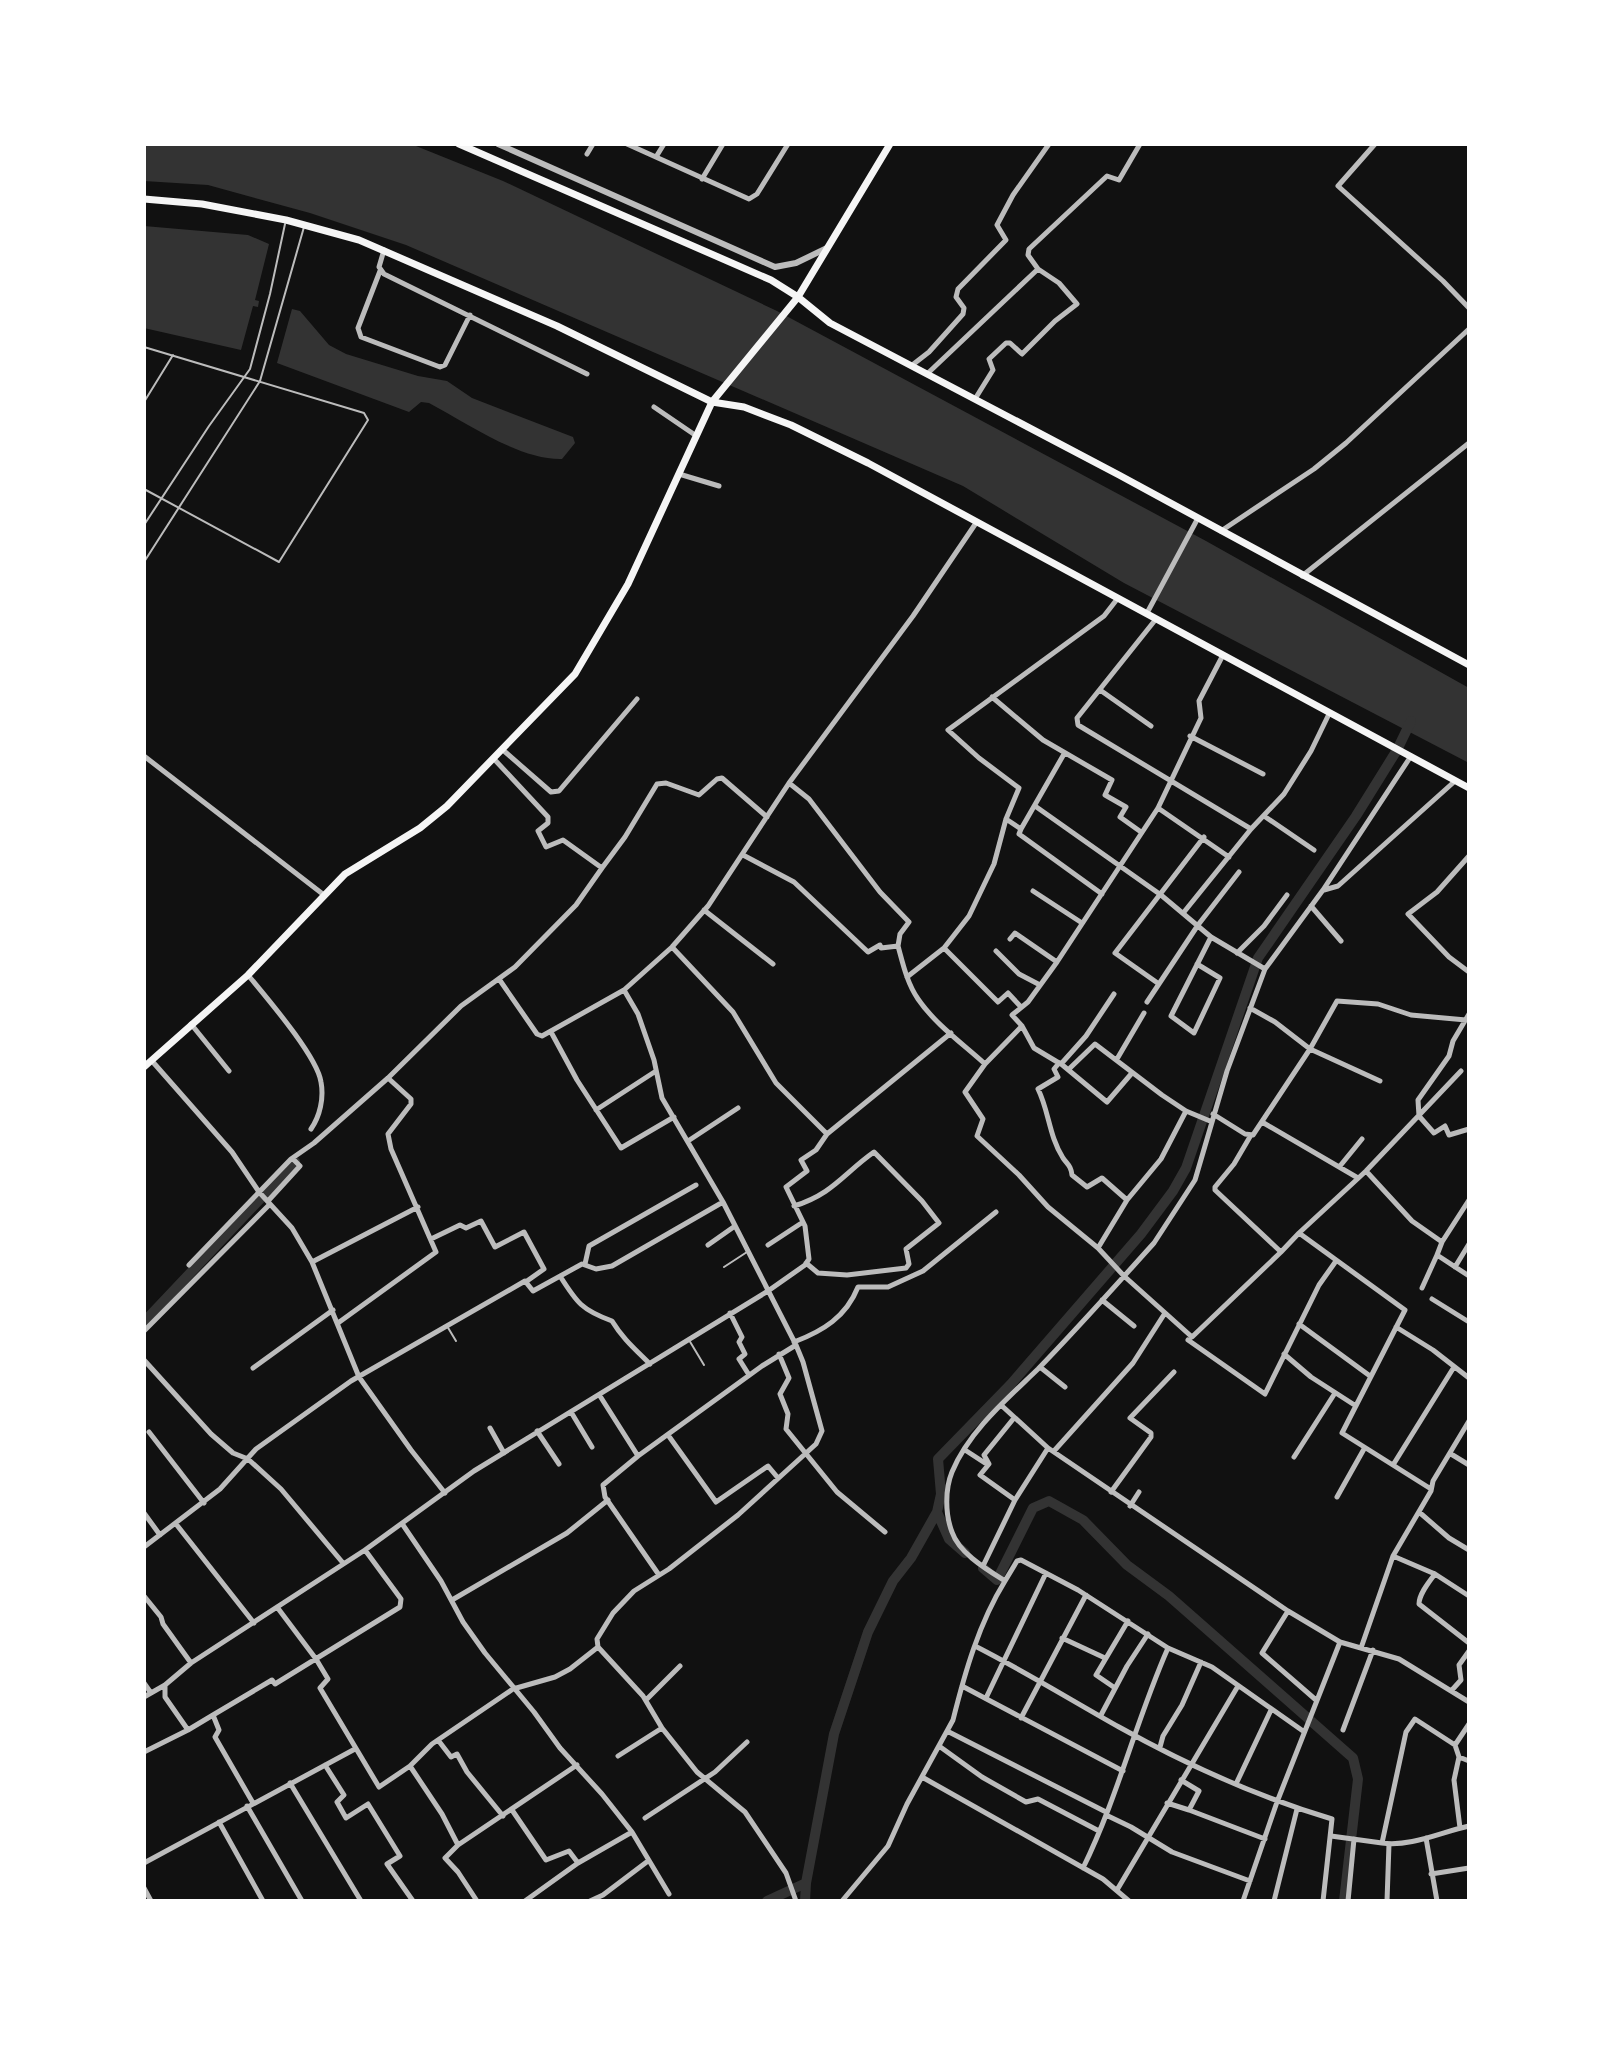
<svg xmlns="http://www.w3.org/2000/svg" width="1613" height="2045" viewBox="0 0 1613 2045" font-family="'PT Serif',serif">
<rect width="100%" height="100%" fill="#111"/>
<!-- water -->
<path fill="#333" d="M144 144H411L503 181 777 311 1206 541 1469 688V763L1124 583 963 486 406 245 310 213 208 185 144 181Z
M144 226 248 235 269 244 255 300 259 301 258 307 253 306 241 350 144 328Z
M292 309 300 311 329 345 346 354 418 376 447 381 472 398 573 437 575 443 562 459C519 460 467 423 429 403L421 402 409 412 277 363Z"/>
<g fill="none" stroke-linecap="round" stroke-linejoin="round">
<!-- canal -->
<path stroke="#333" stroke-width="10" d="M144 1322 295 1162
M937 1512 949 1539 965 1553
M983 1568 997 1580 1033 1508 1049 1501 1083 1520 1127 1565 1169 1596 1353 1758 1358 1779 1344 1901
M767 1901 806 1883 834 1734 868 1632 893 1581 911 1558 937 1512 941 1494 938 1459 1011 1384 1141 1234 1173 1191 1186 1168 1258 958 1356 816 1397 750 1411 721
M805 1901 806 1883"/>
<!-- service -->
<path stroke="#bcbcbc" stroke-width="2" d="M144 347 364 413 368 420 279 562 144 489
M144 402 173 355
M144 525 209 426 250 369 270 294 285 224
M144 562 260 381 304 227
M724 1267 747 1252
M447 1326 456 1341
M689 1340 704 1365"/>
<!-- minor -->
<path stroke="#bcbcbc" stroke-width="5" d="M627 144 749 199 757 194 788 144
M1375 144 1338 186 1443 281 1469 308
M587 154 593 144
M656 157 664 144
M702 179 723 144
M384 250 379 267 384 274 587 374
M380 271 358 328 361 337 440 367 445 365 470 315
M911 366 929 352 963 314 964 308 956 297 958 289 1006 240 997 225 1013 195 1049 144
M927 374 1038 269 1028 255 1029 249 1107 176 1119 180 1140 144
M975 399 993 370 989 359 1006 343H1010L1022 354 1055 321 1077 304 1059 283 1038 269
M654 407 695 435
M679 474 719 486
M1221 531 1314 469 1346 443 1469 329
M1302 576 1469 443
M1147 613 1198 518
M1156 619 1077 718 1078 725 1251 829
M1100 690 1151 726
M992 697 1043 740 1112 780 1105 795 1126 807 1120 817 1141 832
M1190 736 1263 774
M503 750 551 792 559 791 637 699
M144 756 324 895
M789 783 809 799 880 892 909 922 900 934 898 946
M1035 806 1161 895 1211 937 1265 969
M1158 808 1229 857
M1264 816 1314 850
M1006 819 1021 829 1064 754
M1021 829 1019 834 1102 894
M743 855 794 882 868 952 880 945 881 948 898 946C903 964 907 983 918 999 935 1024 963 1044 985 1064
M1469 856 1437 892 1408 914 1449 957 1469 972
M602 868 625 837 657 784 666 783 699 795 717 779 722 778 767 817
M1324 890 1338 886 1455 781
M1033 891 1082 923
M1311 906 1341 941
M704 910 773 964
M1184 912 1251 829 1284 794 1311 751 1329 714
M1010 939 1015 933 1057 962
M672 947 733 1012 776 1083 827 1134
M944 948 998 1002 1008 993 1021 1007
M996 951 1019 974 1040 985
M1237 953 1264 926 1287 895
M1197 964 1220 978 1194 1033 1171 1016 1211 937
M248 975C266 997 317 1056 321 1082 324 1098 320 1116 311 1129
M907 977 944 948 969 916 994 864 1006 819 1019 788 979 758 948 730 1104 616 1118 598
M499 979 537 1034 542 1036 624 990 672 947 708 906 789 783 913 616 976 523
M1159 984 1115 953 1204 837
M1147 1002 1198 925 1239 872
M1469 1014 1453 1041 1449 1056 1418 1100 1419 1116 1434 1133 1445 1126 1449 1135 1469 1129
M191 1024 229 1071
M1022 1026 1034 1048 1059 1063 1054 1069 1058 1077 1038 1089C1049 1111 1049 1136 1063 1158 1068 1165 1071 1166 1072 1175L1087 1187 1102 1178 1127 1200 1098 1248 1124 1276 1192 1337 1281 1252
M551 1032 577 1080 621 1148 674 1117
M1117 1059 1144 1013
M152 1061 232 1152 259 1192 292 1228 312 1262 359 1377 411 1450 445 1493
M1060 1063 1107 1102 1132 1073
M1061 1064 1086 1036 1114 994
M1069 1069 1095 1044 1162 1095 1186 1111 1210 1121
M1380 1081 1310 1049 1337 1001 1378 1004 1411 1015 1466 1020
M596 1110 656 1071
M1213 1114 1245 1134 1253 1135 1310 1049 1275 1022 1250 1008
M1262 1122 1358 1178
M1251 1135 1234 1164 1215 1187V1190L1281 1252 1299 1233 1405 1310 1342 1433 1431 1489
M688 1141 738 1108
M1340 1166 1362 1139
M1366 1171 1412 1221 1442 1242
M1127 1200 1161 1159 1186 1111
M1469 1200 1442 1242 1437 1255 1469 1276
M268 1201 300 1166 293 1159
M794 1206C833 1194 844 1173 874 1152L922 1201 939 1223 906 1249 909 1264 906 1268 847 1275 818 1273 806 1263
M1299 1233 1366 1171 1461 1071
M431 1239 460 1225 466 1228 481 1221 495 1247 524 1232 544 1269 527 1281
M708 1245 735 1226
M768 1245 803 1222
M1098 1248 1048 1207 1019 1175 977 1136 983 1119 965 1092 985 1064 1022 1026 1012 1015 1028 1002 1057 962 1158 808 1201 718 1199 701 1223 655
M312 1262 418 1207
M585 1264 589 1246 696 1185
M189 1265 291 1159 314 1143 388 1078 461 1006 515 967 576 905 602 868 563 840 546 847 538 831 548 823V817L494 759
M1455 1267 1469 1244
M560 1276C577 1303 582 1310 612 1321 623 1339 635 1349 650 1364
M1422 1288 1437 1255
M1432 1299 1469 1322
M1102 1300 1134 1326
M730 1313 742 1337 739 1342 745 1354 739 1359 749 1375
M338 1323 436 1252 391 1149 388 1134 411 1104V1099L388 1078
M1299 1324 1370 1376
M1396 1327 1433 1350 1469 1378
M144 1331 270 1204
M1188 1340 1265 1394 1319 1285 1336 1261
M794 1342C823 1331 846 1317 858 1287H888L923 1271 996 1212
M779 1354 789 1378 780 1394 788 1414 786 1429 837 1492 885 1532
M1284 1354 1311 1377 1356 1406
M144 1360 211 1434 233 1453 248 1459 281 1489 343 1563
M1040 1367 1065 1387
M253 1368 333 1310
M600 1396 638 1456
M1001 1405 1048 1448 1288 1611 1340 1642 1399 1659 1469 1702
M571 1412 592 1447
M1014 1418 984 1455 989 1464 980 1475 1015 1500
M490 1428 504 1453
M537 1431 559 1464
M149 1432 204 1503
M668 1435 716 1502 768 1466 778 1478
M965 1450 988 1465
M1054 1451 1133 1363 1165 1313
M1451 1454 1469 1465
M1294 1457 1335 1393
M1393 1465 1454 1367
M1111 1492 1151 1437V1433L1130 1418 1174 1372
M1337 1497 1364 1449
M1130 1506 1139 1492
M1419 1512 1449 1538 1469 1550
M144 1513 160 1535
M176 1524 254 1623
M403 1525 441 1581 463 1622 485 1653 534 1712 560 1748 602 1794 632 1832 669 1894
M144 1547 220 1489 256 1449 351 1381 525 1281 533 1291 582 1264 596 1269 612 1266 723 1202
M1393 1556 1435 1574 1469 1596
M983 1566 1015 1500 1048 1448
M1435 1574C1429 1582 1419 1594 1419 1604L1469 1643
M659 1575 605 1497 603 1485 638 1456 762 1366 796 1345
M1005 1581 1017 1561 1021 1560 1078 1590 1168 1648 1212 1667 1303 1731
M144 1596 161 1617 163 1624 191 1663
M452 1600 567 1533 608 1500
M277 1607 316 1659 328 1679 320 1688 379 1787 410 1766 442 1814 458 1845 445 1858 458 1872 477 1901
M1288 1611 1262 1653 1316 1700
M1062 1638 1105 1658
M975 1646C1024 1671 1071 1700 1119 1727 1187 1765 1258 1797 1332 1819L1323 1901
M598 1647 643 1696 662 1728 697 1772 745 1812 786 1873 796 1901
M1361 1648 1393 1556 1431 1491 1433 1481 1469 1421
M144 1683 151 1693
M165 1686V1697L188 1730 213 1715 219 1730 215 1737 253 1803
M962 1686 1123 1771
M1115 1688 1096 1675 1128 1621
M1452 1690 1461 1680 1459 1665 1469 1651
M144 1697 165 1685 191 1663 365 1550 474 1471 768 1291 805 1265 809 1259 805 1226 786 1187 807 1171 801 1160 816 1150 827 1134 951 1033
M986 1698 1046 1573
M646 1700 680 1666
M213 1715 272 1680 275 1684 400 1607 401 1599 365 1550
M1101 1715 1127 1666 1148 1634
M1021 1718 1086 1595
M1343 1730 1373 1650
M947 1731 1106 1812
M438 1740 451 1757 457 1754 467 1772 503 1816
M1455 1745 1459 1757 1454 1780 1460 1828
M939 1746 982 1777 1026 1802 1038 1799 1099 1831
M1160 1747 1163 1736 1182 1705 1201 1662
M144 1752 188 1730
M618 1756 662 1728
M1459 1757 1469 1761
M325 1765 344 1795 337 1802 346 1818 368 1804 400 1856 387 1864 413 1901
M410 1766 432 1744 513 1689 555 1677 570 1669 598 1647 597 1639 613 1613 634 1591 669 1569 738 1515 816 1444 822 1431 803 1362 796 1345 723 1202 662 1098 654 1060 638 1014 624 990
M922 1777 1103 1879 1129 1901
M1181 1780 1199 1791 1189 1810 1265 1839
M290 1783 361 1901
M1236 1784 1271 1710
M1167 1803 1189 1810
M247 1806 302 1901
M512 1810 546 1860 569 1851 578 1863
M1106 1815 1131 1827 1172 1852 1250 1881
M645 1818 715 1772 747 1742
M219 1822 263 1901
M1331 1836 1382 1843 1406 1732 1415 1719 1455 1745 1469 1724
M1426 1838 1437 1901
M1382 1843C1411 1847 1441 1832 1469 1826
M458 1845 577 1765
M144 1863 355 1749
M1083 1868C1118 1797 1136 1720 1168 1648
M1431 1874 1469 1868
M144 1888 151 1901
M1117 1890 1238 1686
M525 1901 578 1863 632 1832
M590 1901 603 1895 648 1861
M842 1901 888 1846 907 1804 947 1731 953 1720C965 1672 979 1623 1005 1581 986 1569 959 1553 952 1532 945 1514 945 1489 952 1472 969 1431 1007 1399 1038 1369 1078 1328 1116 1285 1154 1243L1195 1180 1227 1071 1265 969 1323 890 1411 756
M1243 1901 1277 1802 1340 1642
M1274 1901 1297 1809
M1348 1901 1354 1839
M1387 1901 1389 1844"/>
<!-- tertiary -->
<path stroke="#bcbcbc" stroke-width="6" d="M498 144 775 267 796 263 827 248"/>
<!-- secondary -->
<path stroke="#f5f5f5" stroke-width="7" d="M459 144 771 280 798 297 830 323 1119 475 1469 665
M144 199 202 204 286 220 359 240 557 326 712 402 744 407 791 425 868 463 1469 788
M144 1067 248 975 345 874 420 828 447 806 575 674 628 584 712 402 798 297 890 144"/>
</g>
<!-- border -->
<rect width="1613" height="2045" fill="none" stroke="#ffffff" stroke-width="292"/>
</svg>
